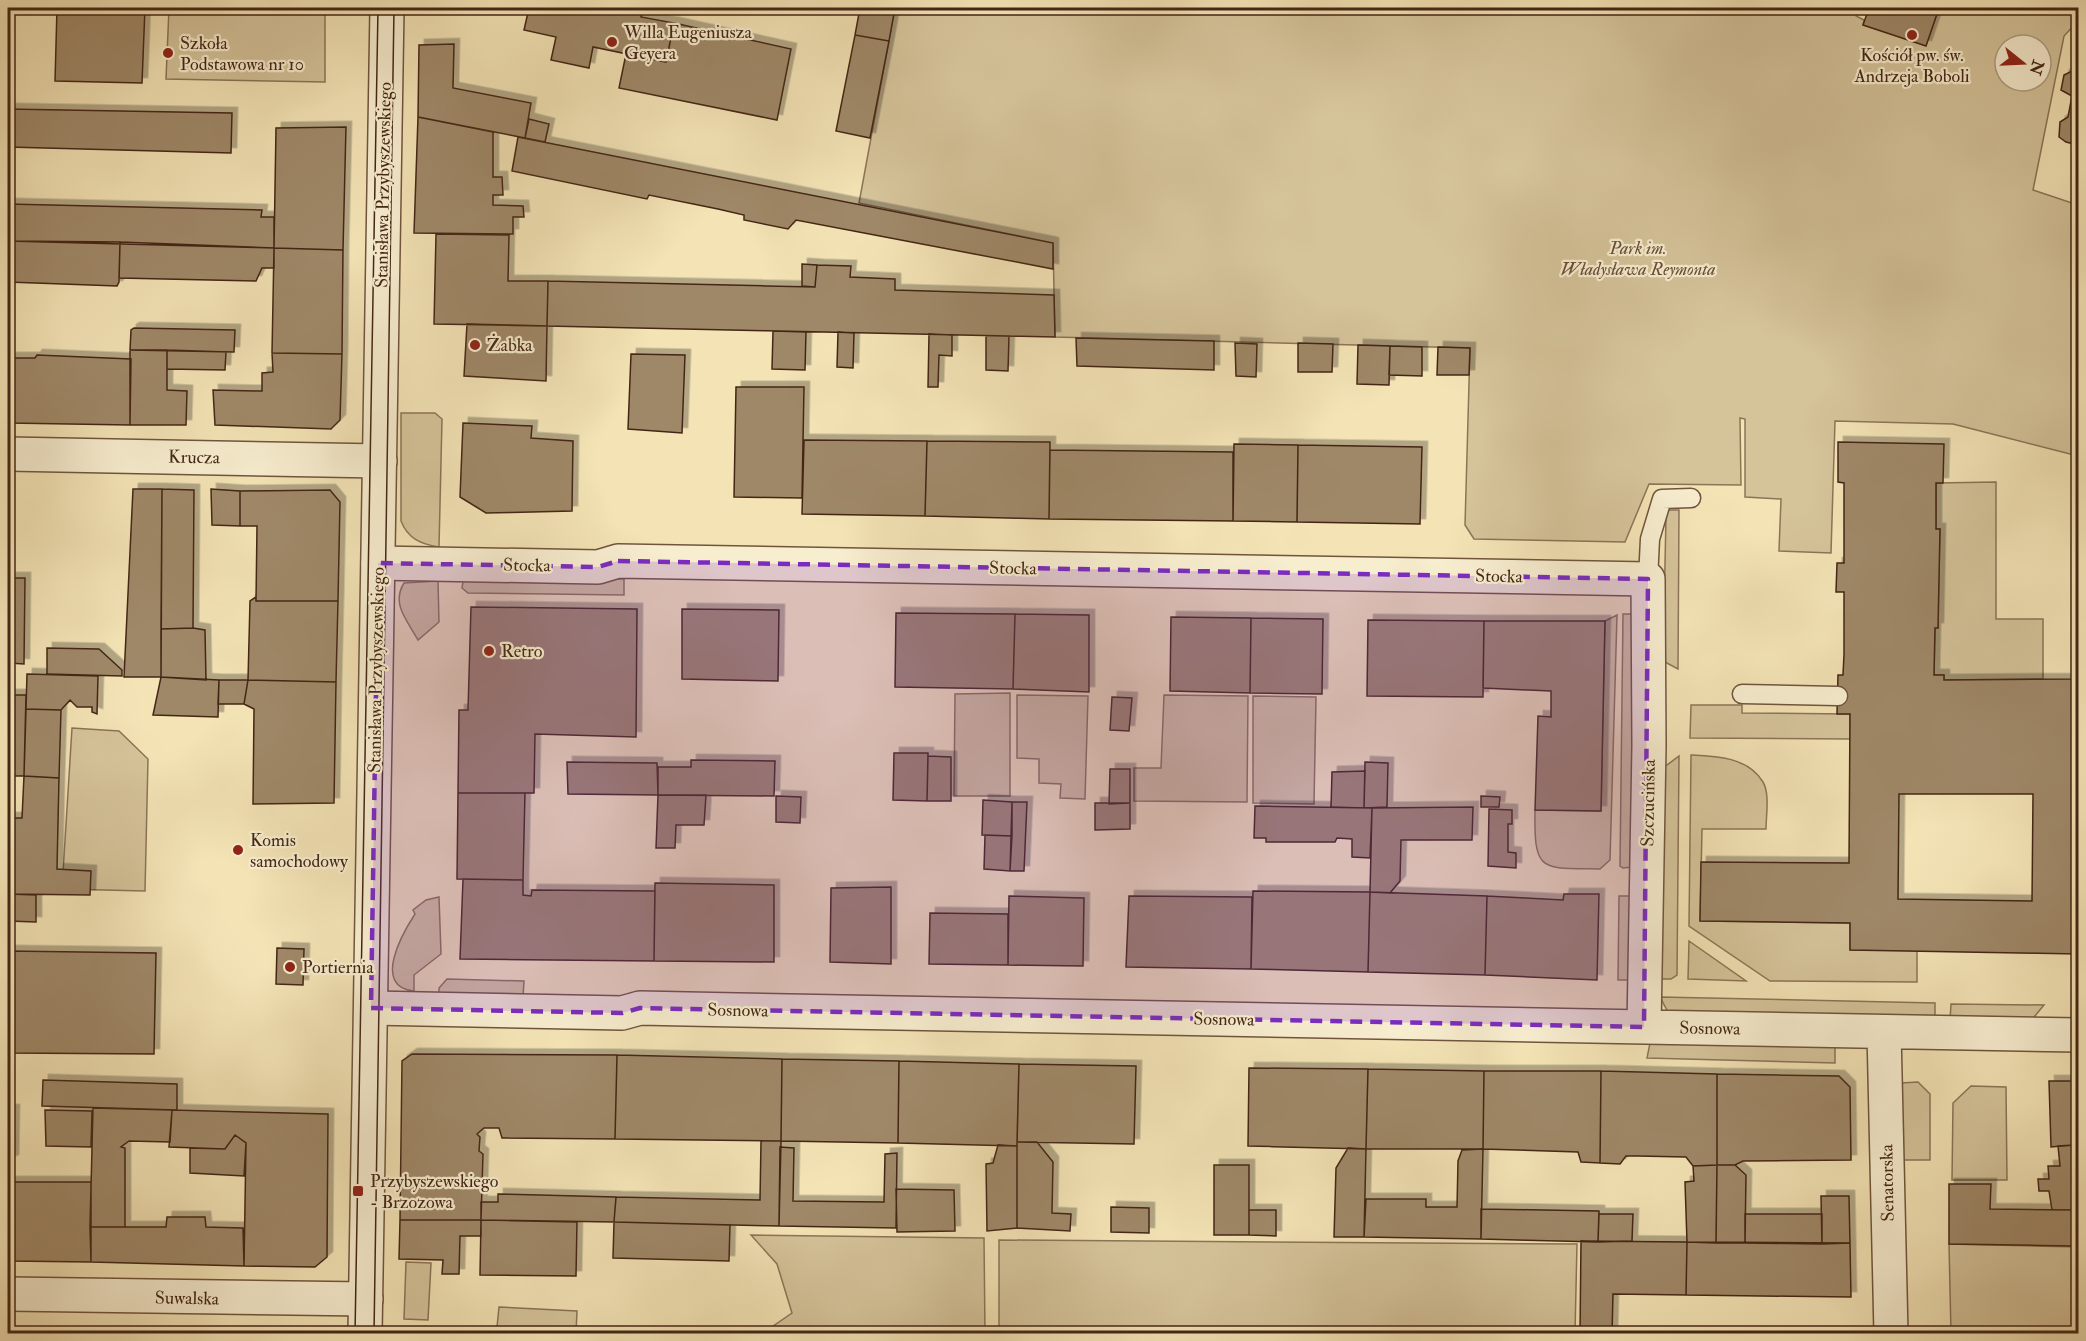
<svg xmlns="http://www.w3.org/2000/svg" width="2086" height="1341" viewBox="0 0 2086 1341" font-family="'IM FELL Double Pica',serif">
<defs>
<filter id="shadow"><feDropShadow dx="5.5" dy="-5.5" stdDeviation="0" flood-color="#0004"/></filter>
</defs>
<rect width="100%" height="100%" fill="#f3e3b5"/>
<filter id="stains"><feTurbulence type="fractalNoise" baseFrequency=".00333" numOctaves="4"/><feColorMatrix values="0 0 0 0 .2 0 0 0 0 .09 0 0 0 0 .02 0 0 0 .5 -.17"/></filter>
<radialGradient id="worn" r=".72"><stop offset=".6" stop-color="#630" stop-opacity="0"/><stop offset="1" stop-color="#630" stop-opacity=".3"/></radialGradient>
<!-- green -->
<path fill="#d5c39a" stroke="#8c7457" stroke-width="1.5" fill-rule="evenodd" d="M169 8 325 12V82L166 79Z
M895 8H1859L1856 16 1864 20 1863 25 1926 45 1939 8H2078V21L2064 36 2033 190 2078 205V456L1953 424 1835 421 1831 553 1779 551 1781 499 1745 497V419L1740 418 1741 485 1649 484 1625 542 1474 539 1465 525 1470 348 1055 337 1053 243 859 203ZM2005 45H2041V81H2005Z
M401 413H435L442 419 439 547C421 544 408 539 401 521Z
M1996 482V619H2043V679L1944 680V675H1934L1935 628H1938L1940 529H1936V483Z
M1669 510H1679L1678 669 1663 661 1666 516Z
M464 576 624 579V595L468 593 462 588Z
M438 581 439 622 418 640C407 620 391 604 404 583Z
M1623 614H1636L1632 867 1623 868 1620 866Z
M1617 615 1610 860 1600 869C1540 868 1534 873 1535 810L1601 811 1605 621Z
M1010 693V796H954L955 694Z
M1017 695 1088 696 1085 799 1060 798 1061 784 1039 783V759L1017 758Z
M1164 695 1248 696 1247 802 1134 801V768H1161Z
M1253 696 1316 697 1314 804 1253 803Z
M1691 705H1742V713L1850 714V739L1690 738Z
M72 728 119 731 148 759 145 891 62 889Z
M1691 755C1716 756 1748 757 1763 782 1770 794 1766 816 1766 829H1702L1700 921 1850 923V950H1917V982L1770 981 1689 926Z
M1679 756 1677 975 1671 979H1659L1663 768Z
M1619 896H1632L1631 980H1618Z
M439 897 441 954 414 975V991C372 987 402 934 415 914L413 910 426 900Z
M1689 941 1746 981 1688 979Z
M447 979 524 981 523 997 439 995V988Z
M1660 997 1935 1003V1020L1668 1012Z
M1951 1004 2044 1005 2030 1022 1950 1020Z
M1650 1043 1835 1046V1063L1647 1058Z
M1918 1082 1930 1094V1160H1902L1901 1083Z
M1971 1086 2006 1087 2007 1180H1952L1953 1103Z
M751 1235 984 1238 985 1333H763L792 1313 777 1264Z
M999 1240 1577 1244 1575 1333H999Z
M1949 1244 2078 1247V1333H1951Z
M406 1262 431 1263 428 1320 404 1319Z
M499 1307 577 1311 576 1333H502L497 1327Z"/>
<!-- building -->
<path fill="#9f8868" stroke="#442614" stroke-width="1.5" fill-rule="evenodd" filter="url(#shadow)" d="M57 8H145L142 83 55 81Z
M529 8H643L641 17 674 23 666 62 593 47 589 68 551 60 556 37 524 30Z
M860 8H895L889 41 855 35Z
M1869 8H1939L1926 46 1863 25Z
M674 23 791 49 777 120 619 88 626 54 666 62Z
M855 35 889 41 870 138 836 131Z
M454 44 453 88 531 103 525 138 418 117 419 45Z
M2072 71 2078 73V145L2066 142 2059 137 2060 122 2068 117 2072 96 2061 90 2064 75Z
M8 109 232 113 231 153 8 147Z
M418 117 493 132V177H502L503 195H493V205L523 206 524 217H513V234L414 233Z
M529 119 549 124 545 142 525 138Z
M346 127 343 250 274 248 276 128Z
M518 137 1053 243V269L796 220 788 229 744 220V215L718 209 649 195 647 199 512 171Z
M8 204 262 210 261 217H274V248L8 241Z
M436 234 509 235 508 281H548L547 326 434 324Z
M8 241 120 242 119 282 117 286 8 282Z
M120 242 274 248V268H262L256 281 119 278Z
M274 248 343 250 342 354 272 353Z
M802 264 817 265 815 287 802 286Z
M817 265 851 266 850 277 895 279V290L1054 295 1055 337 547 326 548 281 815 287Z
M467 324 547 326 546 381 464 376Z
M134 328 235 330 234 352 130 350 131 330Z
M773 331 806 332 805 370 772 369Z
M838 332 854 333 853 368 837 367Z
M929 334 952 335V356L939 355 938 387H928Z
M986 336H1009L1008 371 986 370Z
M1076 338 1214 341V370L1077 366Z
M1235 343 1257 344 1256 377 1236 376Z
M1298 343 1333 344 1332 372H1298Z
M1358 345 1390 346 1389 385 1357 384Z
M1390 346 1422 347V376L1389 375Z
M1438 347 1470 348 1469 375H1437Z
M130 350H167V390L187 391 186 425H130Z
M167 350 226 352 225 370 167 369Z
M272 353 342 354 340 420 331 429 215 425 213 390 262 391V373L273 372Z
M631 354 685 355 682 433 628 429Z
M37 355 131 359 130 425 8 423V358H35Z
M736 387H804L802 498 734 497Z
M463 423 532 426 531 438 573 441 572 511 486 513 460 497Z
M804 440 927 441 925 516 802 514Z
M927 441 1050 442 1049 519 925 516Z
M1838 442 1944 444 1943 483H1936V529H1940L1938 628H1935L1934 675H1944V680L2072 679 2073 671 2078 672V954L1850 950V923L1700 921 1701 862 1849 863 1850 714H1837L1838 675H1843L1844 654V592H1836L1837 563H1844V483L1838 482ZM1899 794H2033L2032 901 1898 899Z
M1234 444 1298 445 1297 522 1233 521Z
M1298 445 1422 447 1420 524 1297 522Z
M1050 450 1233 452V521L1049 519Z
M133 489H162L161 677H124Z
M162 489 194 490 193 628 161 629Z
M211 489 240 491V526L212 525Z
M330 490 340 502 338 601H256L257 526H240V491Z
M8 578H25L24 664 8 663Z
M256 597V601H338L336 682 248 680 250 601Z
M471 607 637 609 636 737 535 734 534 793H458L459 710H468Z
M682 609 779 610 778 681 682 679Z
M896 613 1015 614 1013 689 895 687Z
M1015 614 1089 615V692L1013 689Z
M1171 617 1251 618 1250 693 1170 691Z
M1251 618 1323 619 1322 694 1250 693Z
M1368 620 1484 621 1483 697 1367 696Z
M1484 621H1605L1601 811 1535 810 1538 716 1551 717V691L1483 688Z
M193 628 205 630 206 680 161 677V629Z
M47 648 99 649 122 670V676L47 674Z
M27 674 98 676 97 714 92 712V707H77L70 700 61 710 26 709Z
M161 677 219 680 218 717 153 715Z
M219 680H248L244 704H218Z
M248 680 336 682 334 803 253 804 254 709 244 704Z
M8 695H26L24 776H8Z
M1112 697 1132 698 1129 731 1110 730Z
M26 709 61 710 59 778 24 776Z
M894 753H928L927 801 893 800Z
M928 756 951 757V801H927Z
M691 760 775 761 774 796 658 795V767H691Z
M567 762 657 763 658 795 568 794Z
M1365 762 1388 763 1387 807 1364 808Z
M1110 769H1130V803L1109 804Z
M1365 771 1364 808 1331 807 1332 772Z
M24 776 59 778 57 869 91 871 90 895 8 894V818H22Z
M458 793H525L523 880 457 879Z
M658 795H706L704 825H676L675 848H656Z
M776 796 801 797 800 823 776 822Z
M1481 796 1500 797 1499 807H1481Z
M983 800 1012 802V836L982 835Z
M1012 802H1027L1024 871H1010Z
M1095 803H1130V829L1095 830Z
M1255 806 1372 808 1370 858 1352 857V839L1337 838 1335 842H1266V838H1254Z
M1473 807 1472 840H1401L1400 881 1390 893 1370 892 1372 808Z
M1489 809 1512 810V824H1508V852L1516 853V868L1488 866Z
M985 835 1012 836 1010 871 984 869Z
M463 879 523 880V895L531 896 532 890 655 891 654 961 460 959Z
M655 883 774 885V962L654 961Z
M891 887V964L830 962 831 888Z
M1253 891 1370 892 1368 972 1251 969Z
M1370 892 1487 896 1485 975 1368 972Z
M8 894 36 895V922L8 921Z
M1564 894H1599L1597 980 1485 975 1487 896 1563 900Z
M1009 896 1084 898 1083 966 1008 965Z
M1129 896 1252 897 1251 969 1126 967Z
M930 913 1008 914V965L929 964Z
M277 948 304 949 303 985 276 984Z
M8 951 156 953 154 1054 8 1053Z
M412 1054 617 1055 615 1139 502 1138 499 1128H484L477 1134 480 1137 479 1151 483 1154 481 1220H400L402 1061Z
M617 1055 782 1059 781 1141 615 1139Z
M782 1059 899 1061 898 1143 781 1141Z
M899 1061 1019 1064 1017 1146 898 1143Z
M1019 1064 1136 1066 1134 1144 1017 1142Z
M1249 1068 1368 1069 1366 1149 1248 1146Z
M1368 1069 1484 1071 1483 1149H1366Z
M1484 1071H1601L1600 1163 1581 1162 1578 1152 1483 1149Z
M1601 1071 1717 1074V1165L1693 1166 1686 1157 1638 1156H1626L1620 1164 1600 1163Z
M1717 1074 1839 1076 1850 1087 1851 1160 1743 1161 1735 1165H1717Z
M43 1080 177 1084V1110L42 1106Z
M2049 1081H2073L2074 1145 2051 1147Z
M93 1108 172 1110 170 1142 129 1141 121 1147 125 1148V1227H90Z
M8 1110H14L13 1160 8 1162Z
M45 1110 92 1111 91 1147 46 1146Z
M172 1110 328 1114 327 1257 315 1267 244 1266 246 1143 235 1135 225 1149 169 1147Z
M235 1135 246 1143 244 1176 190 1173V1148L225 1149Z
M761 1141H781L779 1226 614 1222 616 1197 760 1200Z
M1017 1142H1037L1053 1162 1052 1213 1071 1214 1070 1231 1017 1228Z
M998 1145 1017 1146V1228L987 1231 986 1164 993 1163Z
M2074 1145 2075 1210H2052L2049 1191H2039L2038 1179H2049L2048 1166H2060L2058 1146Z
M780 1147 794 1148 793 1201 884 1202 885 1154 897 1153 896 1228 779 1226Z
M1348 1148 1366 1149 1364 1237H1334L1336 1168Z
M1483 1149 1481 1239 1364 1237 1366 1199H1426V1207H1457L1458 1161 1462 1150Z
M1214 1165H1249V1235H1214Z
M1717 1165H1735L1746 1175 1745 1243H1716Z
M1717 1165 1716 1243 1687 1242 1685 1182 1694 1181 1693 1166Z
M2074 1168H2078V1195H2075Z
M8 1182H91V1262L8 1261Z
M1949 1184H1991L1990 1209 2075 1210 2076 1246 1949 1244Z
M896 1189 954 1190 955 1231 897 1232Z
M498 1194 616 1197 614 1222 481 1220V1202H498Z
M1821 1196H1849L1850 1243 1822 1244Z
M1111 1207 1149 1208V1233L1111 1232Z
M1481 1209 1599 1211 1598 1242 1481 1239Z
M1249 1210H1276V1236L1249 1235Z
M1599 1214H1633L1632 1241 1598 1242Z
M1745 1214H1822V1244L1745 1243Z
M2075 1216H2078V1246H2076Z
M167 1217H205L206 1227 243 1228 244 1266 91 1262 90 1227H166Z
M400 1220H481V1236H460L459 1274H442L443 1260 399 1259Z
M481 1220 577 1222 576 1276 480 1275Z
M614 1222 730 1225 729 1261 613 1258Z
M1581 1241 1687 1242 1686 1295 1613 1294 1612 1334H1580Z
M1687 1242 1850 1243 1851 1297 1686 1295Z"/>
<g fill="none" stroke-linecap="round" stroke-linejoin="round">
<!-- service casing -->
<g stroke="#70553c" stroke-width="21">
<path id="service" d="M1648 579 1650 539 1662 499 1691 498
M1742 694 1838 696"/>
</g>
<!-- minor casing -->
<g stroke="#70553c" stroke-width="36">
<path id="minor" d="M8 454 380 461
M378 563 598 567 618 561 1648 579 1649 746 1644 1027
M371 1008 622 1013 640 1008 687 1009 2078 1035
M1884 1032 1891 1334
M8 1294 366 1299"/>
</g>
<!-- tertiary casing -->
<g stroke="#70553c" stroke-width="36">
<path id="tertiary" d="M365 1334 387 8"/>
</g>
<!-- service -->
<use href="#service" stroke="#f7edcf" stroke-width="18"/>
<!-- minor -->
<use href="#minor" stroke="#f7edcf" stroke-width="33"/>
<!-- tertiary -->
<use href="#tertiary" stroke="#f7edcf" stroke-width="33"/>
<!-- tram -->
<path stroke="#442614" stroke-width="1.5" d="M355 1334 378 8
M374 1334 394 8"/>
</g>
<!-- marked area -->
<path fill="#7b2cbf" fill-opacity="0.2" stroke="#7b2cbf" stroke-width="4.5" stroke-dasharray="12 8" stroke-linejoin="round" d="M618 561 1648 579 1644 1027 687 1009 640 1008 622 1013 371 1008 378 563 598 567Z"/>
<!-- markers -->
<g fill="#8f2418" stroke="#f7edcf" stroke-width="2">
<circle cx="1912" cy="35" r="6"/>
<circle cx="612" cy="42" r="6"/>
<circle cx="168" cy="53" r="6"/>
<circle cx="475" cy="345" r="6"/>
<circle cx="489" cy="651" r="6"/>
<circle cx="238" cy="850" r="6"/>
<circle cx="290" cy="967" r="6"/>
<rect x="352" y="1185" width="12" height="12" rx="3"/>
</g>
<g text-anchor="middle" stroke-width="4.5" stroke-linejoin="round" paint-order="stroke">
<!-- poi labels -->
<g font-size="18" fill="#442614" stroke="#f7edcf" text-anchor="start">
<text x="624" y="38">Willa Eugeniusza<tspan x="624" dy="21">Geyera</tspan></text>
<text x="180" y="49">Szkoła<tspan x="180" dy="21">Podstawowa nr 10</tspan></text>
<text x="1912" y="61" text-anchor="middle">Kościół pw. św.<tspan x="1912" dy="21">Andrzeja Boboli</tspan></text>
<text x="487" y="351">Żabka</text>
<text x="501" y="657">Retro</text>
<text x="250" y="846">Komis<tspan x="250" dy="21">samochodowy</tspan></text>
<text x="302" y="973">Portiernia</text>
<text x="370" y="1187">Przybyszewskiego<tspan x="370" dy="21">- Brzozowa</tspan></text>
</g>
<!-- street labels -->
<g font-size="18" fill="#442614" stroke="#f7edcf">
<text transform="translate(383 185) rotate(-89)" y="6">Stanisława Przybyszewskiego</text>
<text transform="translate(194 457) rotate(1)" y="6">Krucza</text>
<text transform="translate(527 565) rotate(1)" y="6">Stocka</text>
<text transform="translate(1013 568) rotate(1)" y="6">Stocka</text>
<text transform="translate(1499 576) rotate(1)" y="6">Stocka</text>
<text transform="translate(376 670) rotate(-89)" y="6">Stanisława Przybyszewskiego</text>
<text transform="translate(1648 803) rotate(-89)" y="6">Szczucińska</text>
<text transform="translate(738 1010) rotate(1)" y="6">Sosnowa</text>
<text transform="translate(1224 1019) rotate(1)" y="6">Sosnowa</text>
<text transform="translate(1710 1028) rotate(1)" y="6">Sosnowa</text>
<text transform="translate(1887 1183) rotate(-91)" y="6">Senatorska</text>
<text transform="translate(187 1298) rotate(1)" y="6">Suwalska</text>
</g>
<!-- park labels -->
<g font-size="18" font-style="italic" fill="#684d36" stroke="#f7edcf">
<text x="1638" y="254">Park im.<tspan x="1638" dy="21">Władysława Reymonta</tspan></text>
</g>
</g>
<!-- margin -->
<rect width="2086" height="1341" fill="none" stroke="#f3e3b5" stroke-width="30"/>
<rect x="9" y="9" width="2068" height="1323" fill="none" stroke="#442614" stroke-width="3"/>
<rect x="15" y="15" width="2056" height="1311" fill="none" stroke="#442614" stroke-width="1.5"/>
<!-- north arrow -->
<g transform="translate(2023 63) rotate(108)"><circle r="28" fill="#f7edcf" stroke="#af9d84" stroke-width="1.5"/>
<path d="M0-4.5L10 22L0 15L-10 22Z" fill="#8f2418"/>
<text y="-9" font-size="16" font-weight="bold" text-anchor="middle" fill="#442614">N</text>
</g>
<rect width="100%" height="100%" filter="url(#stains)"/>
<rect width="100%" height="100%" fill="url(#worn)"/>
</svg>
